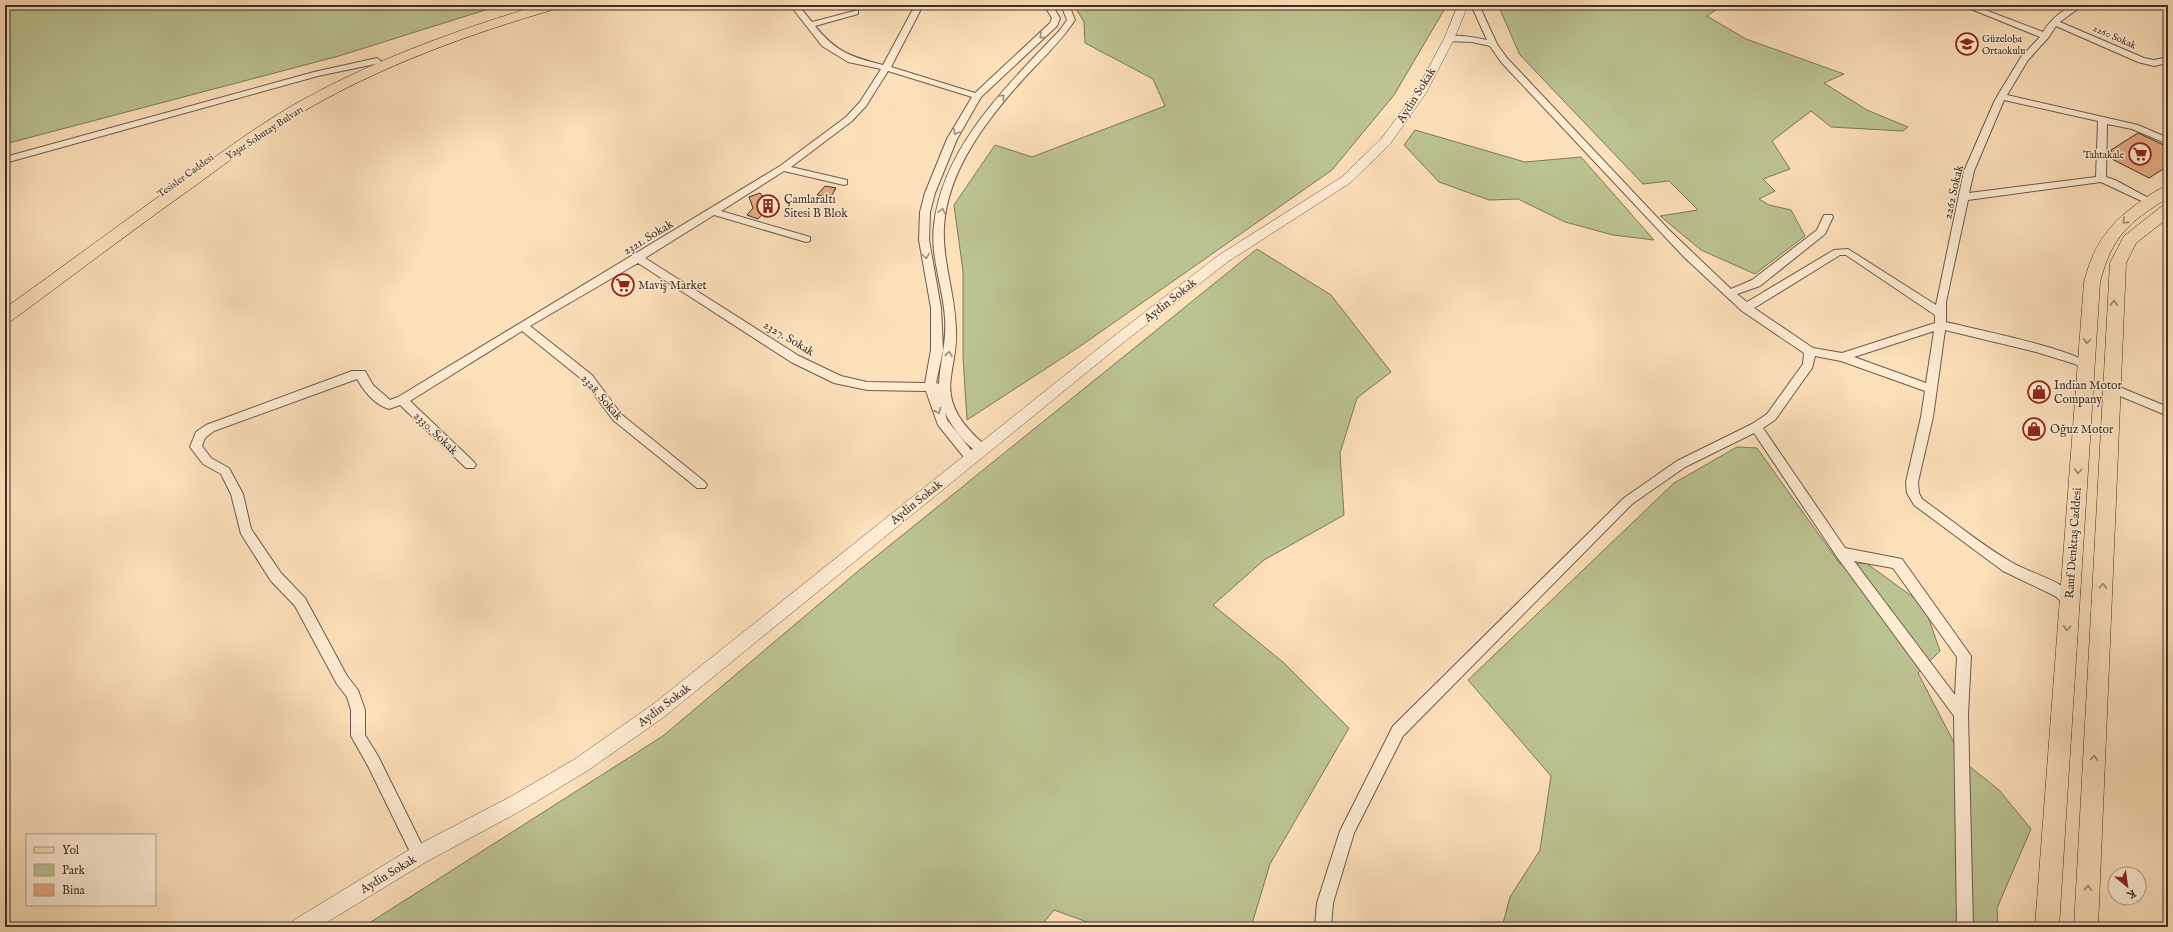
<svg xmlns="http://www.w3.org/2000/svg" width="2173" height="932" viewBox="0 0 2173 932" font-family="'IM FELL English',serif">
<rect width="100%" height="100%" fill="#fce0ba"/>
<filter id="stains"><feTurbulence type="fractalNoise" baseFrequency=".005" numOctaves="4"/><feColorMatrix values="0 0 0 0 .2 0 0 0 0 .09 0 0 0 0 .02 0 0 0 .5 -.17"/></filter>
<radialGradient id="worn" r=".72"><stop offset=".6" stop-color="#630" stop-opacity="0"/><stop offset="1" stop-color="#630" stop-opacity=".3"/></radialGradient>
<!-- green -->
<path fill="#bcc392" stroke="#7e795c" d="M5 5H501L339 56 5 144Z
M1074 5H1447L1394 95 1332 170 1079 347 967 420 963 357V271L954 205 995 145 1032 157 1165 106 1153 79 1085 43 1084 22Z
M1498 5H1723L1707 16 1746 39 1844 74 1824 83 1867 110 1908 127 1903 131 1831 127 1811 111 1772 141 1790 169 1763 179 1775 191 1759 199 1769 205 1791 210 1805 236 1755 274 1701 250 1660 216 1698 210 1669 181 1643 184 1520 55Z
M1415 130 1525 162 1581 157 1654 240 1613 235 1565 222 1518 199 1489 200 1439 182 1404 145Z
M1257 249 1331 295 1391 372 1357 398 1340 453 1344 515 1264 560 1213 605 1284 663 1349 728 1270 864 1251 927H1101L1054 910 1040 927H363L663 736 863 567Z
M1737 447 1757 448 1840 564 1866 563 1924 605 1940 651 1918 673 1964 762 1999 790 2031 829 1997 908 1998 927H1502L1510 897 1540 850 1551 776 1468 680 1674 483Z"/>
<!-- building -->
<path fill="#e6ab83" stroke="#3f2f26" d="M2138 133 2168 147V166L2149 178 2112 159 2111 150Z
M825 186 836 188 830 198 817 195Z
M760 193 765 199 769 198 780 208 767 209 758 219 747 215 753 208 749 197Z"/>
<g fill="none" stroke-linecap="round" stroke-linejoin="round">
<!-- minor casing -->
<g stroke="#6e5b4b" stroke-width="2">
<path id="minor" d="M790 5H798L812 22 858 10V14L815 26C836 52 851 57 883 65L912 11 919 9 920 11 891 67 975 93 1050 23 1052 18 1044 5H1052L1060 18 1057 26 981 97 957 139 935 193 930 212 929 240 941 308 943 350 936 383 939 384C940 361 947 341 945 318 943 287 930 256 934 225 943 146 1008 85 1060 30L1067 20 1061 5H1069L1075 20C1062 40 1044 57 1027 75 989 117 948 168 944 226 942 262 956 296 956 332 957 347 953 361 951 377 946 407 965 428 986 446L988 449 986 452C972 457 951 425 945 413L947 420 975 455 977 458 975 461H967L938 425 926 391 867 390 834 383 791 362 638 263 530 326 592 375 621 414 705 482 707 485 705 488H697L613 420 584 381 522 331 410 401 474 462 476 465 474 468H466L400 405 389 409C375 405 364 391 357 379L214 431 205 438 202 446 211 458 229 468 243 494 251 529 281 573 305 598 347 676 358 690 365 710V735L378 756 427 855 424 860 419 862 414 860 368 766 351 736V710L347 697 337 684 295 606 271 581 241 534 231 494 221 474 203 464 190 447 196 432 206 425 352 371H365L373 385 390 400 398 397 780 166 846 117 860 102 881 69 848 62 822 46ZM888 71 972 97 947 139 925 193 920 212 919 240 931 308V350L925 383 867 382 841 376 799 356 645 258 714 215 806 242 810 241V237L721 211 784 171 844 185 847 184V180L791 167 852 121 866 106Z
M1471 5H1479L1497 44 1507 58 1669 230 1731 289 1752 280 1817 230 1824 215H1832L1833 217 1825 234 1760 286 1737 294 1747 302 1834 250 1848 249 1936 305 1964 171 1995 100 2021 57 2040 37 1961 5H1972L2043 32C2052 18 2066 5 2083 5L2060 22 2144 58 2154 60 2168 57V63L2154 66 2138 62 2056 26 2048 38 2028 60 2007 95 2138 125 2168 138V144L2132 129 2107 124 2106 177 2115 180 2156 202 2154 204H2148L2101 182 1968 200 1946 302V322C1969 328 2081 350 2091 366L2085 370 2075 364 2036 352 1945 330 1933 417 1918 482 1919 493 1922 499C1952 520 1981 545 2013 563 2030 573 2067 582 2076 600L2074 604 2069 606 2064 604 2055 596 2003 571 1914 505 1907 493 1906 482 1921 417 1925 391 1841 361 1815 356 1812 368 1775 420 1763 428 1845 548 1902 559 1971 656 1968 714 1973 927H1957L1954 716 1837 557 1754 433 1685 467 1632 504 1403 736 1354 833 1333 903 1331 927H1315L1317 903 1340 831 1393 726 1624 498 1677 461 1752 424 1767 414 1803 364 1804 353 1742 311 1684 257 1501 62 1490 46 1472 42 1446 41 1445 39C1452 32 1477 38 1487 40ZM2004 100 2098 121 2096 177 1969 193 1974 171ZM1840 255H1846L1935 315V323L1842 353 1813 348 1754 308ZM1934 331 1926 383 1854 357ZM1854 561 1893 568 1957 657 1955 695Z
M377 58 381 61 380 63 318 76 5 163V157L314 72Z
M2112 384 2168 407V416L2108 391 2106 388 2108 385Z"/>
</g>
<!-- tertiary casing -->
<g stroke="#6e5b4b" stroke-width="1">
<path id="tertiary" d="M1458 5H1468L1454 39 1426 93 1390 144 1350 183 1229 261 1124 342 664 717 587 771 524 809 426 862 319 927H291L294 920 412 848 510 797 575 759 652 705 1114 336 1219 255 1342 177 1382 138 1415 93 1444 39Z"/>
</g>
<!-- primary casing -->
<g stroke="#3f2f26" stroke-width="1">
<path id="primary" d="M540 5H561L559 8C469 34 380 66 299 114 264 135 231 159 199 183 135 228 74 275 11 321L5 323V308C67 264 129 217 192 173 224 151 256 127 290 107 368 62 453 31 540 5Z
M2168 186V198C2129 222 2112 236 2100 282L2059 927H2035L2084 282C2094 243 2110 222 2144 199 2151 194 2159 188 2168 186Z
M2168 205V218L2136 243 2126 263 2098 927H2074L2110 263 2124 236 2162 206Z"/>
</g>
<!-- minor -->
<use href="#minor" fill="#fdebd2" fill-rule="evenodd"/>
<!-- tertiary -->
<use href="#tertiary" fill="#fdebd2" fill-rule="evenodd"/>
<!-- primary -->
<use href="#primary" fill="#fce0ba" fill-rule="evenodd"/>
</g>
<!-- one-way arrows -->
<defs><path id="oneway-chevron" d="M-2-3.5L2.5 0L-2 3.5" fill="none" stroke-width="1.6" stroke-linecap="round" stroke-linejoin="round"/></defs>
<g stroke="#9e8d7c">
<use href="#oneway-chevron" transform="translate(1042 36) rotate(137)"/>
<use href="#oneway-chevron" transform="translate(1002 97) rotate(-49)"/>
<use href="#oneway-chevron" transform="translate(956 132) rotate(118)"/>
<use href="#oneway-chevron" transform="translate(942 211) rotate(-78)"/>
<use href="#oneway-chevron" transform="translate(926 256) rotate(82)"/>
<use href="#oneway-chevron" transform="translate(949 354) rotate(-81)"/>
<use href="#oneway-chevron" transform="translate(938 411) rotate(68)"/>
</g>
<g stroke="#9e8870">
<use href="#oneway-chevron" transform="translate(2125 221) rotate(139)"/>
<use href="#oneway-chevron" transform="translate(2114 303) rotate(-88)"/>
<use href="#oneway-chevron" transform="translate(2087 341) rotate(95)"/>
<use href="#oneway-chevron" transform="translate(2078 471) rotate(94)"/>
<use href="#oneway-chevron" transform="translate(2103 586) rotate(-87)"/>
<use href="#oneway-chevron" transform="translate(2067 628) rotate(94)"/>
<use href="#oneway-chevron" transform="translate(2094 758) rotate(-87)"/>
<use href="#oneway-chevron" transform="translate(2088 888) rotate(-87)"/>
</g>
<!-- icons -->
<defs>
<g id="school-ring" transform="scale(1.15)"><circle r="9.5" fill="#fdebd2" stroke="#8f2418" stroke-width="1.5"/><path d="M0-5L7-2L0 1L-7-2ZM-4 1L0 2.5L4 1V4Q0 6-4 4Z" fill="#8f2418"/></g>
<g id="supermarket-ring" transform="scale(1.15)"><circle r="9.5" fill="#fdebd2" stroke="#8f2418" stroke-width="1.5"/><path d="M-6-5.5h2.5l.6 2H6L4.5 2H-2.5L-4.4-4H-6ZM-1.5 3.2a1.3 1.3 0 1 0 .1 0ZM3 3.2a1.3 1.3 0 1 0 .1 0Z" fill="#8f2418"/></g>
<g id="building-ring" transform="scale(1.15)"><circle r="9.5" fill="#fdebd2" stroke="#8f2418" stroke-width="1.5"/><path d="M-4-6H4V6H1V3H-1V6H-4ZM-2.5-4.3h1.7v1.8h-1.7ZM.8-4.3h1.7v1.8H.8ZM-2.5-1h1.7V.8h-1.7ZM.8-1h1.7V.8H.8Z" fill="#8f2418"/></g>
<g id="shop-ring" transform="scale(1.15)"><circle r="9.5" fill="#fdebd2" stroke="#8f2418" stroke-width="1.5"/><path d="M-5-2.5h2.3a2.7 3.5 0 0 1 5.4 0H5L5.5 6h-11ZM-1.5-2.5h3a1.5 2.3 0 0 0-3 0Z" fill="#8f2418"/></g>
</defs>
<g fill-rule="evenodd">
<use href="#school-ring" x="1967" y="44"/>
<use href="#supermarket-ring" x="2140" y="154"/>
<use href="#building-ring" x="768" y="206"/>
<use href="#supermarket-ring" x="623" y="285"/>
<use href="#shop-ring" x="2039" y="392"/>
<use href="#shop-ring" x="2034" y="429"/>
</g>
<g text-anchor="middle" stroke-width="3" stroke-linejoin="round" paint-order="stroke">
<!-- far-street labels -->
<g font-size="10" fill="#3f2f26" stroke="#fdebd2">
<text transform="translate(2115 36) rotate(24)" y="4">2260 Sokak</text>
<text transform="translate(264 132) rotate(-33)" y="4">Yaşar Sobutay Bulvarı</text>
<text transform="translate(185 175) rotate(-36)" y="4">Tesisler Caddesi</text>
</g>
<!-- far-poi labels -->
<g font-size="10" fill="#3f2f26" stroke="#fdebd2" text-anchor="start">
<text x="1982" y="42">Güzeloba<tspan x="1982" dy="12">Ortaokulu</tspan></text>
<text x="2124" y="158" text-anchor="end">Tahtakale</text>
</g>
<!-- street labels -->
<g font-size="12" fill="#3f2f26" stroke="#fdebd2">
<text transform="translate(1416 95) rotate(-58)" y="4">Aydin Sokak</text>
<text transform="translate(1953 192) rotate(-77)" y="4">2262 Sokak</text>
<text transform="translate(648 237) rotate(-31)" y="4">2321. Sokak</text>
<text transform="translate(1170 300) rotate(-38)" y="4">Aydin Sokak</text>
<text transform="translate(789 338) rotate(31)" y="4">2327. Sokak</text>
<text transform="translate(602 397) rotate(49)" y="4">2328. Sokak</text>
<text transform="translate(436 433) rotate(44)" y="4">2330. Sokak</text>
<text transform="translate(916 502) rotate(-39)" y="4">Aydin Sokak</text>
<text transform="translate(2073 543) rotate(-86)" y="4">Rauf Denktaş Caddesi</text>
<text transform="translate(664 705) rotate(-37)" y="4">Aydin Sokak</text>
<text transform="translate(388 874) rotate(-31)" y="4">Aydin Sokak</text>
</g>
<!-- poi labels -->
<g font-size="12" fill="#3f2f26" stroke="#fdebd2" text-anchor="start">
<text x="784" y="203">Çamlaraltı<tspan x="784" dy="14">Sitesi B Blok</tspan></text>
<text x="638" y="289">Maviş Market</text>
<text x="2054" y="389">Indian Motor<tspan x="2054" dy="14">Company</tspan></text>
<text x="2050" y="433">Oğuz Motor</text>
</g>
</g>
<!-- margin -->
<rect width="2173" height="932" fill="none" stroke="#fce0ba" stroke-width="20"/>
<rect x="6" y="6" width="2161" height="920" fill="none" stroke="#3f2f26" stroke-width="2"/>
<rect x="10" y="10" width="2153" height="912" fill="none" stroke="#3f2f26"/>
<!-- legend -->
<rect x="26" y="834" width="130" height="72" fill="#fdebd2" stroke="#b1a08d"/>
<rect x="34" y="847" width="20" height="6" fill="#fce0ba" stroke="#b1a08d"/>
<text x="62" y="854" font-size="12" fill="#3f2f26">Yol</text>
<rect x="34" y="864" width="20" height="12" fill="#bcc392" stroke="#b1a08d"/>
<text x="62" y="874" font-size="12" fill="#3f2f26">Park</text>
<rect x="34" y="884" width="20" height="12" fill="#e6ab83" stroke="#b1a08d"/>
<text x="62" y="894" font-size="12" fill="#3f2f26">Bina</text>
<!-- north arrow -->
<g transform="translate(2127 886) rotate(151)"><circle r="19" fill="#fdebd2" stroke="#b1a08d"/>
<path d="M0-3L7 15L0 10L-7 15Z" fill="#8f2418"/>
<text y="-6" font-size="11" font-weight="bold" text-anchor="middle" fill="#3f2f26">K</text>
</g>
<rect width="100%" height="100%" filter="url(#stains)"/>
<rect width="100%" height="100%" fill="url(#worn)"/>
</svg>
